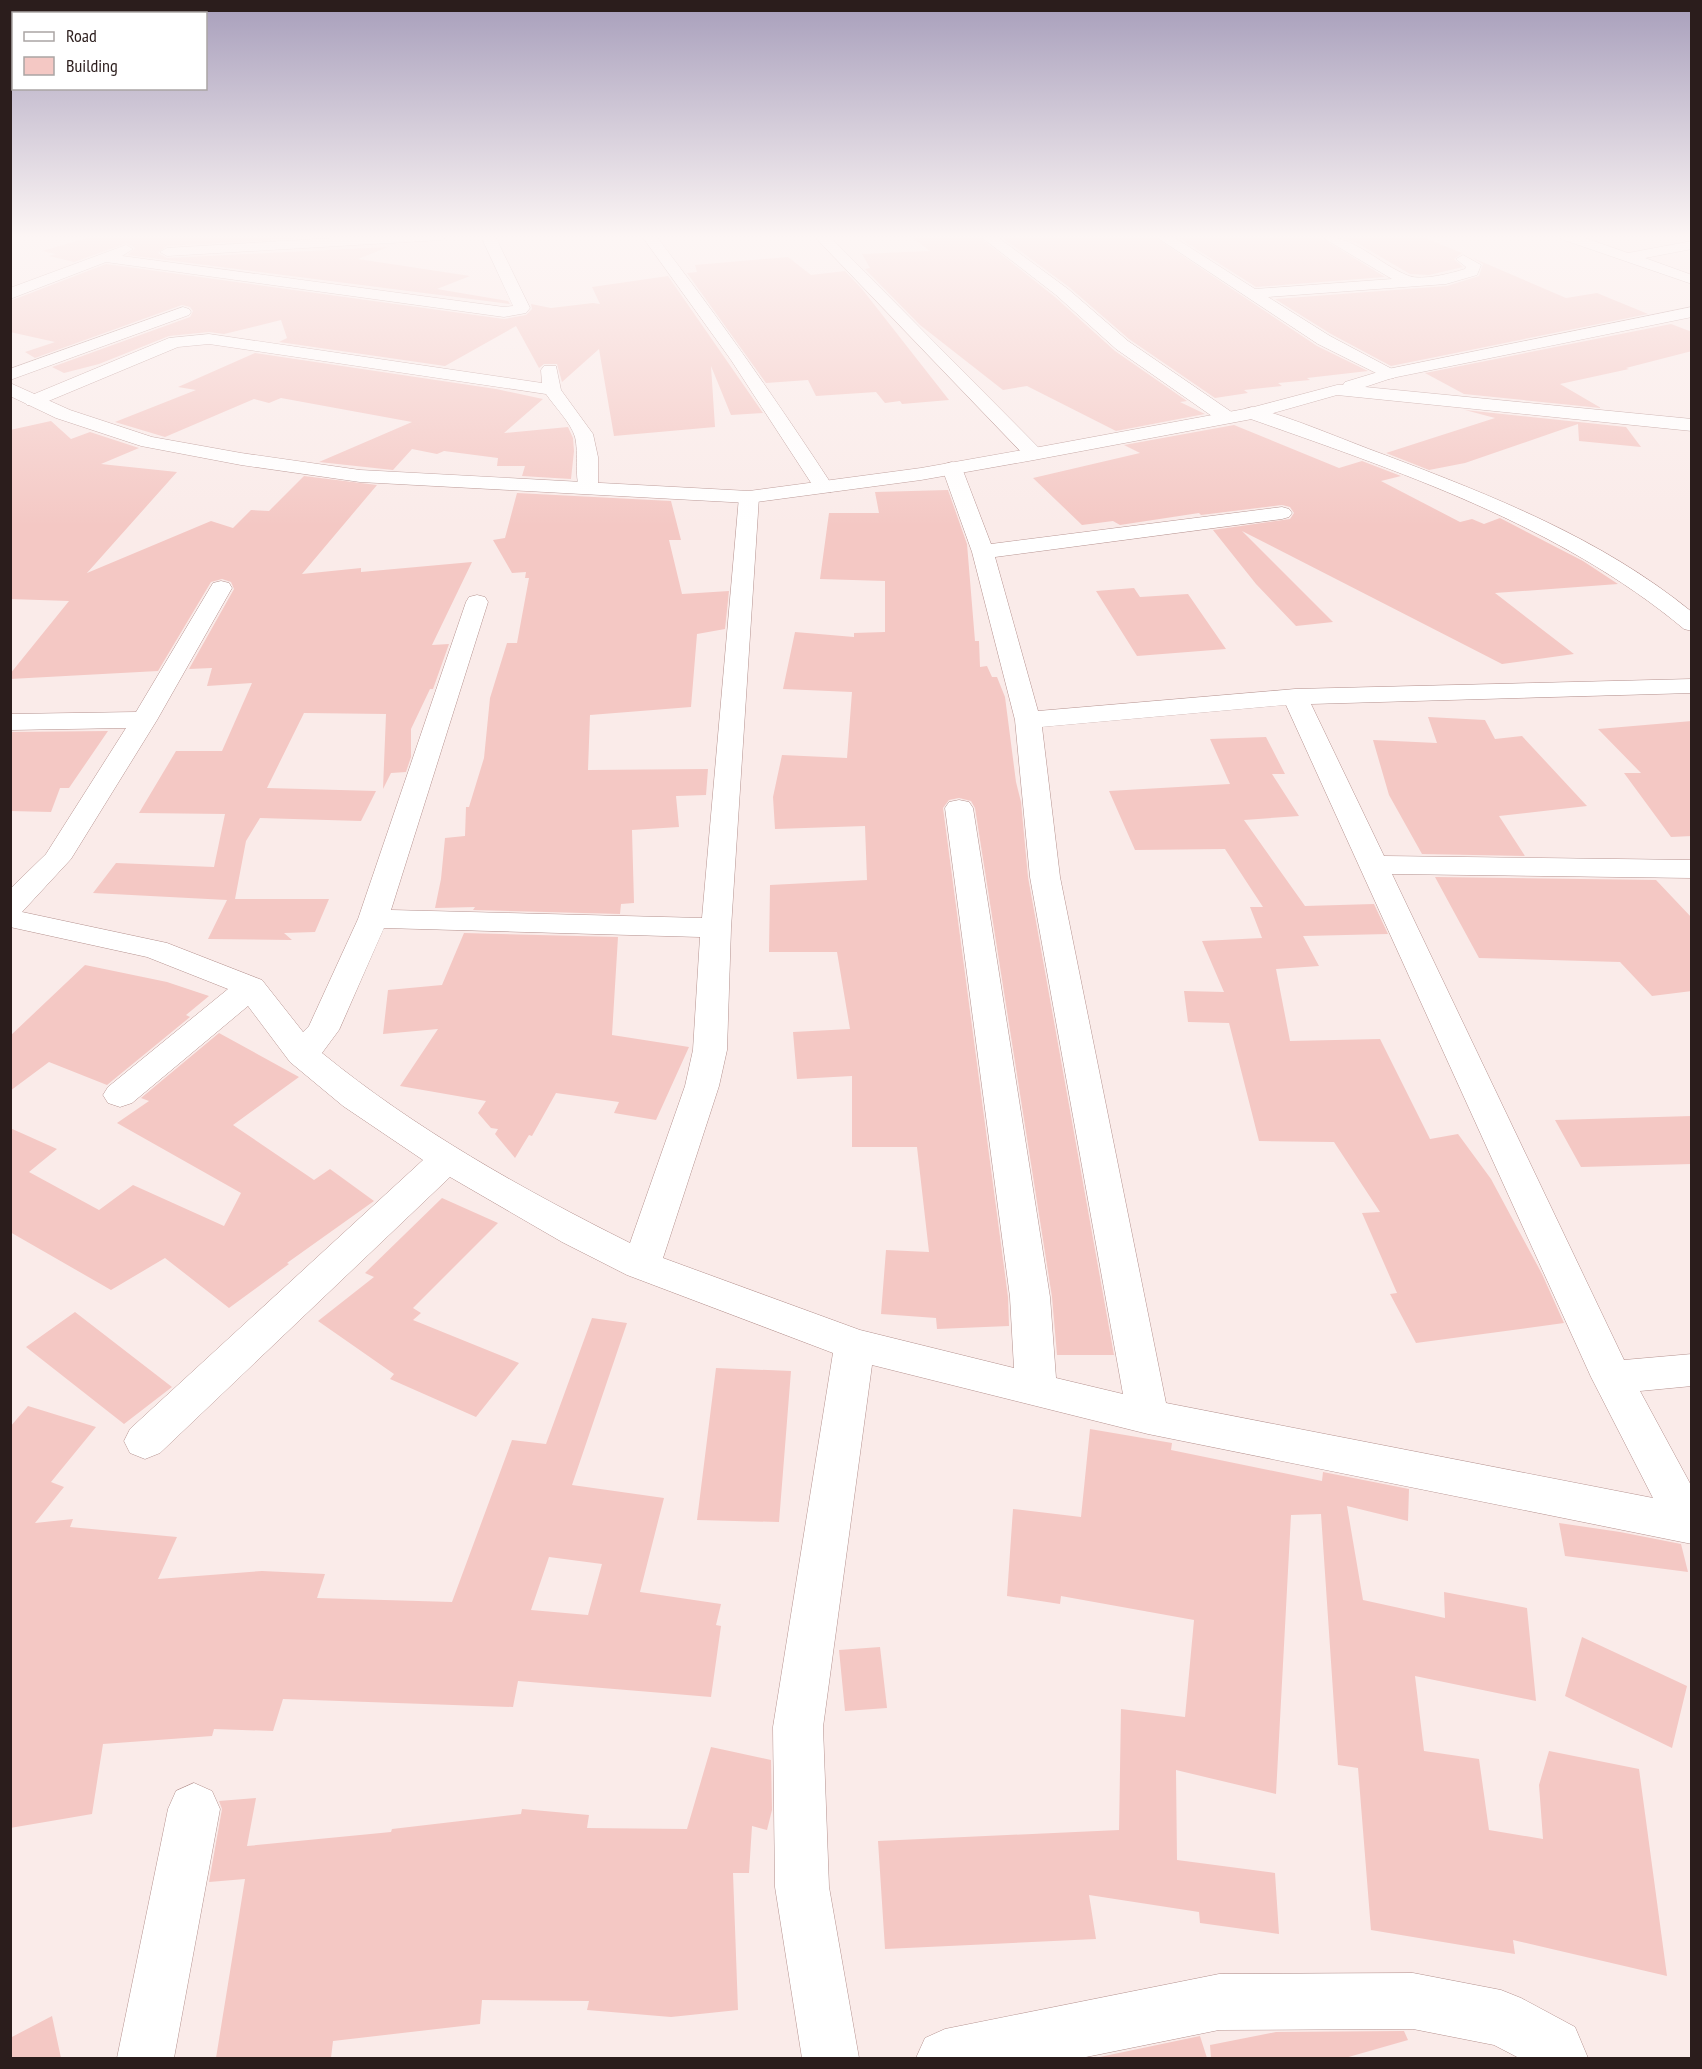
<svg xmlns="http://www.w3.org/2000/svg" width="1702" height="2069" viewBox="0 0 1702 2069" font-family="'PT Sans Narrow',sans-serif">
<rect width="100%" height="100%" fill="#faebe9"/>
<!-- building -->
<path fill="#f4c8c4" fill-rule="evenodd" d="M94 236H334L167 246 158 253 167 258 388 247 358 259 470 276 437 289 508 301 510 304 128 255 135 248 127 243 74 262 49 256 56 254 42 251Z
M910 236H978L1055 297 1115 351 1187 401 1180 402 1205 414 1116 431 1027 386 1003 390 920 325 865 269 870 268 862 254 930 251Z
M1000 236H1153L1317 346 1368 371 1307 378 1310 380 1278 383 1282 386 1244 390 1248 393 1215 398 1129 339 1069 287Z
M1176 236H1318L1385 277 1256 287Z
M1336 236H1421L1462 253 1454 259 1463 267 1429 275 1410 274 1357 243Z
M788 257 811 275 845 271 862 289 949 400 902 404 900 401 885 403 876 392 816 396 808 380 766 383 687 273 697 272 695 265Z
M1473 258 1566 298 1597 293 1648 314 1391 366 1331 334 1275 299 1447 286 1479 276 1483 264Z
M106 264 504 319 526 315 532 309 531 304 551 308 593 303 600 304 592 287 668 276 763 413 731 415 711 366 715 427 614 436 599 349 562 382 557 364H544L539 368 516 326 445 366 279 342 287 338 281 320 224 334 209 332 169 336 99 364 64 373 52 367 190 317 193 311 190 307 182 305 35 358 25 352 55 342 10 332V301Z
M1671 324 1692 332V351L1626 368 1629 369 1560 384 1601 408 1464 394 1425 373Z
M255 353 496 389 543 399 504 433 568 427 573 438 574 451 571 479 522 476 525 466H497L498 458 444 451 437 454 412 449 393 470 319 462 412 422 281 398 269 403 254 399 165 437 115 422 196 390 178 387Z
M1465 410 1626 427 1641 447 1579 441 1578 424 1465 463 1429 470 1386 453 1495 418Z
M51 421 71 439 90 432 139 448 101 464 177 472 87 573 211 521 233 528 251 510 269 511 304 476 377 485 302 574 361 568V572L472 562 432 645 449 644 433 689H430L411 729V757L406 772 391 773 383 789 386 714 304 713 267 788 376 791 361 821 260 818 246 841 235 899H329L315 932 284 933 292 940 208 939 227 900 93 893 116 863 214 867 225 814 139 813 176 751H222L252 683 207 686 212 668 189 669 234 589 231 582 222 579 211 582 158 671 10 679V674L69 601 10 599V430Z
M1234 425 1339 468 1362 461 1401 476 1381 481 1460 522 1472 519 1484 524 1500 518 1583 561 1618 584 1495 593 1574 654 1502 664 1242 531 1333 622 1296 626 1256 584 1213 530 1290 519 1294 513 1290 507 1282 505 1201 515 1199 513 1120 525 1113 521 1082 525 1033 478 1140 453 1124 445Z
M948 490 967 544 975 641H979L980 667 987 666 992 677H997L1005 697 1016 782 1021 802 1028 877 1114 1355H1057L1052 1297 975 808 971 801 959 798 949 800 943 808 1008 1297 1009 1326 937 1329 936 1318 881 1314 886 1250 929 1252 917 1147H852V1076L797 1079 793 1032 850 1029 837 952H769L770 885 867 880 865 826 775 829 773 797 782 755 847 758 852 692 783 689 795 632 854 637V633L885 632V581L820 579 829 513H879L875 492Z
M517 493 671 501 681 540H669L682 594 729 591 725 629 697 634 691 707 590 715 588 770 708 769 706 795 676 796 679 827 632 830 634 903 621 904 620 914 473 910 475 907 435 908 441 879 445 838 465 836 466 807H469L484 758 490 698 507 643H517L529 578H525L526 572 512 573 493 540 505 538Z
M1134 588 1140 597 1188 594 1226 649 1137 656 1096 591Z
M1428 717 1485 720 1495 739 1522 736 1587 806 1499 816 1525 856 1422 854 1389 795 1373 740 1437 743Z
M1692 721V836L1671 837 1624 773H1641L1598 729Z
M108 731 69 788H60L51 812 10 811V732Z
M1266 737 1285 774H1272L1299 816 1244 820 1305 906 1374 904 1388 934 1303 936 1319 966 1276 969 1290 1041 1380 1039 1430 1139 1458 1134 1491 1179 1542 1274 1564 1323 1416 1343 1390 1294 1397 1293 1362 1213 1380 1212 1334 1142 1259 1141 1229 1023 1188 1022 1184 991 1224 992 1202 941 1262 938 1250 907H1263L1225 849 1135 850 1109 791 1230 784 1210 739Z
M1435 877 1656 880 1692 918V991L1652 996 1620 962 1479 958Z
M464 933 618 937 612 1035 689 1047 656 1120 614 1113 619 1102 556 1093 532 1136 529 1135 515 1158 495 1134 498 1129 491 1128 478 1113 486 1101 400 1086 438 1029 383 1034 388 990 442 985Z
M85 965 167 982 209 996 186 1015 190 1017 107 1085 49 1062 10 1091V1036Z
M219 1033 299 1077 233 1125 314 1180 330 1169 374 1201 287 1263 289 1264 229 1308 165 1258 111 1290 10 1232V1128L57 1149 29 1172 99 1210 133 1185 224 1226 241 1193 117 1123 149 1101 141 1098Z
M1692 1116V1164L1581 1167 1555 1120Z
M442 1198 498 1223 413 1308 421 1313 413 1320 519 1363 476 1417 390 1379 394 1374 318 1321 374 1277 365 1273Z
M75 1312 172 1387 124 1424 26 1347Z
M592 1318 627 1323 572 1485 664 1498 640 1592 721 1604 716 1625 721 1626 711 1697 518 1681 513 1707 283 1699 273 1731 214 1729 212 1736 103 1744 92 1814 10 1828V1427L28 1406 96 1427 51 1482 64 1487 35 1523 73 1519 70 1527 177 1537 158 1579 262 1571 325 1574 317 1598 452 1602 512 1440 546 1444ZM549 1557 602 1564 588 1615 531 1610Z
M716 1368 791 1371 779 1522 697 1520Z
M1090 1429 1172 1443 1171 1450 1322 1481 1323 1472 1409 1489 1408 1521 1347 1506 1363 1600 1445 1618 1444 1592 1527 1608 1536 1701 1415 1676 1424 1751 1479 1759 1489 1830 1543 1839 1539 1785 1549 1751 1639 1769 1667 1976 1513 1940 1515 1954 1371 1930 1358 1768 1338 1765 1321 1514 1291 1515 1276 1794 1176 1770 1177 1860 1275 1873 1279 1934 1200 1923 1199 1912 1089 1895 1096 1939 885 1949 878 1841 1119 1830 1121 1709 1185 1717 1194 1620 1061 1596 1060 1604 1007 1596 1013 1509 1081 1517Z
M1559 1523 1620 1532 1681 1544 1688 1572 1565 1556Z
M1582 1637 1687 1686 1672 1748 1565 1696Z
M880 1647 887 1708 845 1711 839 1650Z
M711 1747 771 1760 772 1810 767 1830 752 1826 749 1873H733L738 2010 671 2017 587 2010 589 2001 482 2000 480 2024 333 2041 331 2058H216L245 1879 209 1882 222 1809 219 1801 256 1798 247 1846 391 1832 392 1829 521 1814 522 1809 589 1815 587 1828 687 1829Z
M52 2016 61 2058H10V2038Z
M1404 2031 1408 2040 1345 2058H1211L1210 2045 1276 2032Z
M1200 2036 1207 2058H1095Z"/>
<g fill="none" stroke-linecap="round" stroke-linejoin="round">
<!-- minor casing -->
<g stroke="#b5928f" stroke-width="1">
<path id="minor" d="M370 236H448L441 240 167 256 160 252 167 248Z
M481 236H495L530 308 526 313 504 317 106 262 10 299V288L126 245 133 249 122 256 504 307 513 306Z
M642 236H656C719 318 778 402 834 488L831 492H817L731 360Z
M814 236H829L1041 450 1044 454 1041 458H1027Z
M980 236H996L1068 289 1128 341 1233 413 1235 417 1233 421H1219L1116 349 1056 295Z
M1155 236H1172L1255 289 1392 279 1320 236C1356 236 1378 264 1409 276 1422 281 1452 273 1465 269L1466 267 1456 259 1463 255 1481 265 1477 275 1446 284 1268 297 1330 336 1394 370 1397 374 1394 378 1388 379 1318 344Z
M1559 236H1579L1628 253 1692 241V249L1645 258 1692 275V284L1561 239Z
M183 307 189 309 191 312 189 315 10 380V369Z
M209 334 542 383 541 370 544 366H556L561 390 593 434 598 457V488L595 492H581C574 482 579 452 575 437 571 423 555 407 546 394L209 344 178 347 39 405H27L24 401 27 397 169 338Z
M1252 407C1297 419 1341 439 1385 455 1493 496 1601 538 1692 612V631L1684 629C1558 524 1398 471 1245 417L1243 413 1245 409Z
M952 462 959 464 962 468 991 544 1282 507 1289 509 1292 513 1289 517 1282 519 995 557 1038 711 1295 689 1692 679V693L1311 704 1384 856 1692 860V878L1392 874 1624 1360 1692 1354V1386L1640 1391 1692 1487V1544L1148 1434 872 1365 823 1727 829 1887 859 2058H802L775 1887 773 1727 833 1353 627 1275 562 1242 450 1177 160 1453 145 1459 130 1453 124 1441 130 1429 423 1160 343 1106 290 1062 248 1006 132 1103 120 1107 108 1103 103 1095 108 1087 228 989 147 957 10 927V889L46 854 126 728 10 730V714L136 712 213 583 221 581 229 583 232 588 157 720 71 859 22 912 167 943 262 980 303 1032 309 1026 358 919 466 602 469 597 477 595 485 597 488 602 391 910 702 918 739 497 742 493H756L759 497 731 928 727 1050 719 1086 663 1258 860 1330 1014 1368 1010 1297 945 808 949 802 959 800 969 802 973 808 1050 1297 1056 1378 1123 1394 1030 877 1015 720 972 552 942 468 945 464ZM1286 705 1591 1377 1653 1498 1166 1403 1060 877 1042 727ZM384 928 700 937 693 1050 685 1086 630 1243C522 1189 415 1129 322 1053L339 1030Z
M194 1783 212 1791 220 1809 174 2058H117L168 1809 176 1791Z
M1413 1973 1501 1990 1521 1998 1575 2027 1588 2058H1519L1494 2045 1413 2029 1219 2030 1081 2058H916L925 2038 945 2029 1219 1974Z"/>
</g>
<!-- tertiary casing -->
<g stroke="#b5928f" stroke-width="1">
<path id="tertiary" d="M1692 307V317L1392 378 1365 387 1692 419V431L1337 395 1252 419 1034 460 921 480 749 503 360 482 241 465 141 446 56 418 10 396V383L70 410 152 437 241 453 360 470 749 491 921 468 1034 448 1250 408 1337 385H1343L1345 382 1388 369Z"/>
</g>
<!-- minor -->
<use href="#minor" fill="#fff" fill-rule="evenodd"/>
<!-- tertiary -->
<use href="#tertiary" fill="#fff" fill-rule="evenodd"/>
</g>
<!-- sky -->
<linearGradient id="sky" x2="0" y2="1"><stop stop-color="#a79ebb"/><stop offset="0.45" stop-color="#fdf6f5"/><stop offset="1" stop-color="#fdf6f5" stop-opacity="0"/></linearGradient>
<rect width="1702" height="526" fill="url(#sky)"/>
<!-- border -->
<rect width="1702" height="2069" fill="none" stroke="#2b1d1c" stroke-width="24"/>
<!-- legend -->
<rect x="12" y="12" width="195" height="78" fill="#ffffff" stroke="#aaa5a4" stroke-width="1.5"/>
<rect x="24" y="32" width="30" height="9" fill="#ffffff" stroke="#aaa5a4" stroke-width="1.5"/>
<text x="66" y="42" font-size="18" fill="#2b1d1c">Road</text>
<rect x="24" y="57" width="30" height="18" fill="#f4c8c4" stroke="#aaa5a4" stroke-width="1.5"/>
<text x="66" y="72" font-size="18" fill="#2b1d1c">Building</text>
</svg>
